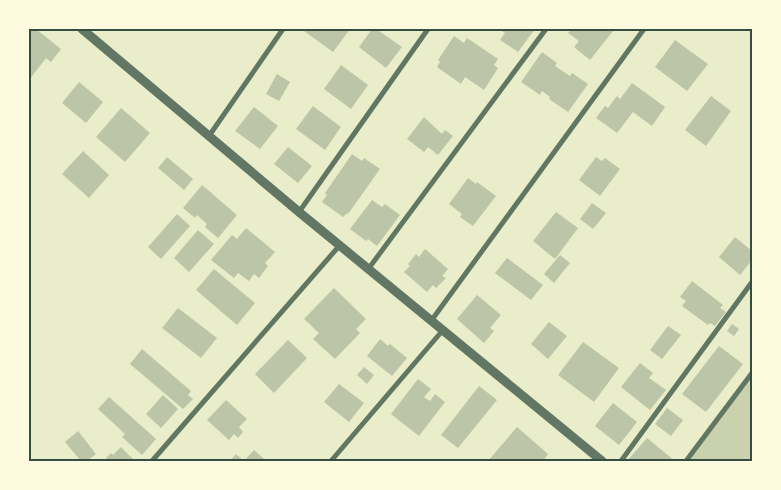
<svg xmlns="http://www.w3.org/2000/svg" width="781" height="490" viewBox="0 0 781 490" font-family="'Roboto Condensed',sans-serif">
<rect width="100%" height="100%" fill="#e9edc9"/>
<!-- green -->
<path fill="#cad2ad" d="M752 373V461H686Z"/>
<!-- building -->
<path fill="#bcc5a7" d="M29 29H36L61 49 51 62 46 58 29 80Z
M306 29H350L333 52 304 31Z
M372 29H376L402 47 386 68 359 47Z
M499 29H535L518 52 500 40 505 33Z
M572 29H611L613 31 590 60 574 47 579 41 568 33Z
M454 36 464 43 467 38 498 59 494 65 498 68 484 90 465 77 461 84 437 67 440 62 438 60Z
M675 40 708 64 687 91 655 67Z
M542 52 557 63 555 66 570 76 572 73 588 84 568 112 549 99 550 97 542 91 540 95 521 82Z
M341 65 368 85 351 109 324 89Z
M277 74 290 82 279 101 266 94Z
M79 82 103 102 86 123 62 103Z
M632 83 665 107 652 126 633 112 617 133 596 118 605 106 608 108 617 96 620 99Z
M711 96 731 111 706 146 685 130Z
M313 106 341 127 325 150 296 129Z
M254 107 278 126 260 149 235 131Z
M121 108 150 133 125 162 96 137Z
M424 117 442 134 445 130 453 136 438 155 428 147 424 152 407 139Z
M288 147 312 166 298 183 274 164Z
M83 151 109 175 89 198 62 174Z
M352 154 362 161 364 158 380 169 348 214 347 213 343 217 322 202 327 195 325 193Z
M167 157 193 179 184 190 158 168Z
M596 157 602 161 605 158 620 169 600 196 579 180Z
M468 178 476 184 477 182 496 196 473 226 460 217 462 214 449 204Z
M202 185 237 215 218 238 205 227 207 224 197 215 195 218 183 208Z
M372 200 382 207 385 204 400 215 377 246 368 239 366 241 350 229Z
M592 203 606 213 593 229 580 219Z
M556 212 578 228 555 259 533 241Z
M177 214 190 226 161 259 148 247Z
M246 228 275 252 265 263 268 266 259 278 254 274 249 281 238 273 234 278 211 260 232 235 237 239Z
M198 230 214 244 189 272 174 258Z
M735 237 752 251V260L740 275 719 257Z
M425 249 448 269 442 276 446 278 436 288 433 285 427 292 404 272 410 266 408 264 416 254 419 257Z
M560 255 570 263 554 283 544 274Z
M507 258 543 285 531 300 495 273Z
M214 269 255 303 237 325 196 290Z
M692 281 723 305 720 308 726 312 715 326 710 323 708 325 682 306 686 301 680 297Z
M334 288 366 319 356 329 360 333 335 359 313 339 319 333 304 319Z
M477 295 501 315 490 328 494 331 484 343 457 319Z
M178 308 217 338 201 358 162 328Z
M549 322 567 336 548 359 531 344Z
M732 324 739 329 734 336 727 331Z
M668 326 681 335 662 359 650 350Z
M380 339 388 346 390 344 407 358 392 376 367 356Z
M288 340 307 358 274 393 255 374Z
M583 342 619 368 594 402 558 375Z
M719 346 743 364 706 412 682 394Z
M142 349 191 391 188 395 193 399 183 409 130 364Z
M640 363 653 373 649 378 666 390 650 410 621 387Z
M364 367 374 375 367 384 357 375Z
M418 379 431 389 424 397 430 401 435 394 445 402 419 436 391 414Z
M339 384 364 403 349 422 324 402Z
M479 386 497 400 458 448 441 435Z
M163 395 178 409 161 428 146 414Z
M109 397 156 439 142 455 122 437 125 434 98 409Z
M226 400 247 419 239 427 243 432 238 438 234 434 229 440 207 420Z
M613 403 637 422 619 445 595 426Z
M667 408 683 420 671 436 655 424Z
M517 427 548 454 543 461H488Z
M78 431 96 454 87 461H81L65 442Z
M647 438 675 461H627Z
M121 447 135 461 115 460 110 461 106 458 111 453 113 455Z
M254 450 264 459 262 461H244Z
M236 454 244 461H230Z"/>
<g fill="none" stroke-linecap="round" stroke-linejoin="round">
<!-- minor -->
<path stroke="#617663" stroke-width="5" d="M209 136 283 29
M299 212 428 29
M369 268 546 29
M431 321 644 29
M152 461 340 245
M331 461 443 330
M621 461 752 282
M686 461 752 373"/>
<!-- tertiary -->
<path stroke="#617663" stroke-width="9" d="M82 29 299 212 602 461"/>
</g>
<!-- border -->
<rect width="781" height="490" fill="none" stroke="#fefae0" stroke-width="60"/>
<rect x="30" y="30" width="721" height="430" fill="none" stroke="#344e41" stroke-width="2"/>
</svg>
